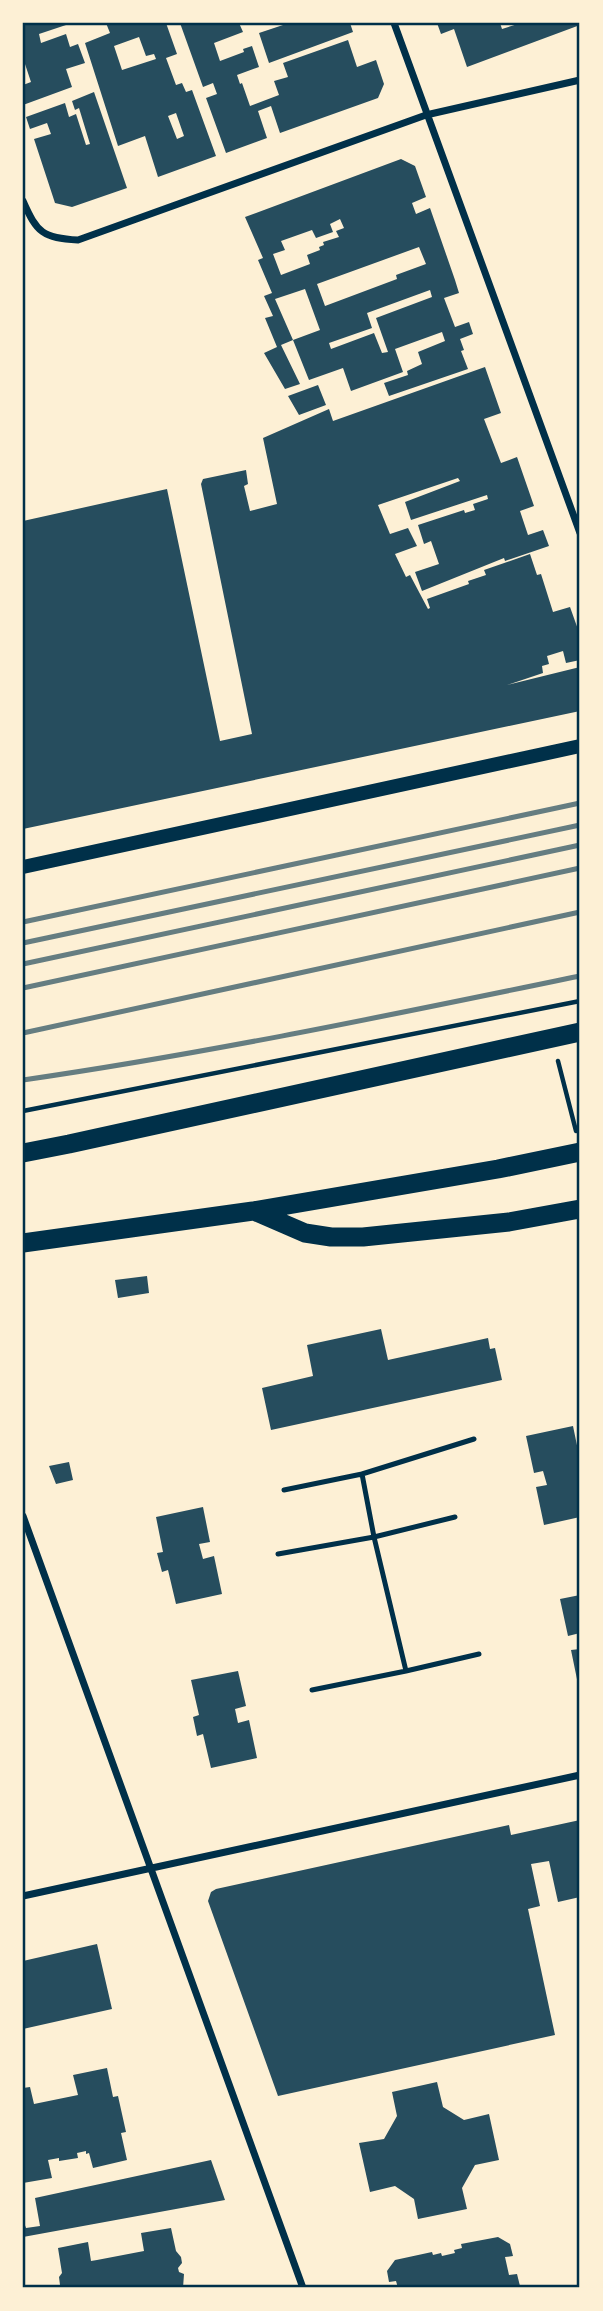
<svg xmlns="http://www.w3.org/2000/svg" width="603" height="2311" viewBox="0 0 603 2311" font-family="'Alegreya Sans',sans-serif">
<rect width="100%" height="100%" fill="#fdf0d5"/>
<!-- building -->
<path fill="#264d5e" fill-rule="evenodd" d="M23 23H72L39 34 41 43 66 34 70 47 78 44 85 63 66 69 72 87 23 105V85L31 82 23 58Z
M106 23H166L177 54 166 58 176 85 182 83 186 92 192 90 216 156 158 177 145 136 118 146 85 43 110 33ZM139 37 146 56 154 54 156 59 122 70 114 46ZM176 113 184 136 177 139 168 116Z
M180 23H239L243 32 214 43 220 61 244 52 243 49 252 46 259 67 237 75 240 84 242 83 250 106 279 95 274 81 288 77 283 63 348 40 357 67 376 60 384 84 378 98 280 133 271 106 258 111 267 138 226 153 206 98 217 94 213 83 203 87Z
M289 23H350L353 32 269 63 259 33Z
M437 23H500L502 29 521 23H527L528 25 534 23H580V25L467 67 454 29 441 34Z
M94 92 127 188 72 207 55 203 34 139 51 134 47 123 30 129 26 117 65 103 69 117 76 114 86 145 90 144 79 108 75 110 72 101Z
M401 159 415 166 426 197 412 203 416 214 430 208 455 280 459 293 444 298 455 327 469 322 473 334 460 339 464 350 461 351 468 369 389 396 384 383 408 375 407 371 422 364 418 352 445 341 442 332 395 349 403 372 351 391 343 368 309 380 293 340 281 345 300 384 285 389 264 353 277 347 265 318 273 316 264 296 272 293 258 260 263 258 245 217ZM340 219 344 228 336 231 339 237 323 242 324 245 319 247 320 250 307 255 310 264 281 275 273 254 285 250 281 241 312 230 316 238 333 232 330 224ZM419 247 426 264 396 275 397 279 325 306 317 284ZM305 289 320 330 293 340 275 299ZM430 290 432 297 376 318 388 352 382 353 374 333 331 349 329 343 372 328 367 313Z
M485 367 501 413 484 419 501 463 517 457 534 506 520 511 528 535 543 530 549 546 505 561 504 558 422 591 415 572 439 564 431 541 424 544 418 525 464 510 465 513 475 510 473 504 488 499 487 495 411 520 405 502 460 481 458 478 378 505 390 534 408 528 417 546 395 554 406 577 410 575 428 609 430 608 427 599 469 584 468 581 486 575 484 570 530 554 537 575 541 574 553 612 570 607 580 635V660L566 663 563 651 547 656 549 664 542 666 543 673 507 685 580 667V711L23 829V521L167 489 220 741 252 734 201 484 203 479 246 470 248 484 244 486 250 511 277 504 263 438 329 409 333 421Z
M318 385 326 405 299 415 288 396Z
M147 1276 149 1293 118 1298 115 1280Z
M381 1329 388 1360 488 1338 490 1349 495 1348 502 1380 271 1430 262 1388 313 1376 307 1345Z
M573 1426 580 1460V1517L544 1525 536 1487 547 1485 543 1471 534 1473 526 1436Z
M69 1462 73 1480 56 1484 49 1466Z
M203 1507 210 1542 199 1544 203 1559 214 1556 222 1594 176 1604 168 1570 162 1572 157 1553 163 1552 156 1517Z
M580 1595V1633L568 1636 560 1599Z
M580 1649V1689H579L571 1650Z
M238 1671 246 1706 235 1709 238 1723 249 1720 257 1758 211 1768 203 1734 197 1736 193 1717 199 1715 191 1680Z
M580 1820V1897L558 1902 549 1861 531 1864 540 1906 528 1909 555 2035 278 2096 208 1901 211 1892 216 1889 509 1825 511 1835Z
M97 1944 112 2009 23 2029V1961Z
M107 2068 113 2097 118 2096 126 2132 121 2133 127 2160 93 2168 89 2153 86 2154V2151L77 2153 78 2158 59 2161V2158L48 2160 52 2178 23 2183V2088L30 2087 34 2104 78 2095 73 2075Z
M437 2082 443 2107 464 2120 489 2114 499 2160 475 2165 462 2188 467 2209 418 2219 414 2199 395 2186 370 2192 359 2143 384 2139 397 2116 392 2092Z
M211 2160 225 2200 23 2237V2220L26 2228 40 2226 35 2198Z
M171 2228 176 2251 181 2257 182 2263 178 2268 179 2272 184 2274 183 2288H66L60 2285 59 2277 62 2273 58 2248 88 2242 91 2261 97 2260 144 2251 141 2233Z
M498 2237 510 2244 513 2256 505 2257 509 2275 517 2274 520 2286 518 2288H398L396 2281 389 2282 387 2271 395 2260 432 2252 433 2255 441 2253 442 2256 455 2253 454 2250 462 2248 461 2244Z"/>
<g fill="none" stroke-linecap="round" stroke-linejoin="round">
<!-- path -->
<path stroke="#003049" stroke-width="4.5" d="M558 1061 576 1131
M23 1111 580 1001"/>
<!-- service -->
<path stroke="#003049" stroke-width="5" d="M284 1490 362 1474
M278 1554 374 1537 455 1517
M406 1671 479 1654
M312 1690 406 1671 374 1537 362 1474 474 1439"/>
<!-- minor -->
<path stroke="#003049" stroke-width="7" d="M394 23 580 533
M23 201C37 233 43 238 78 240L426 115 580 80
M23 1516 303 2288
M23 1896 580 1775"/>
<!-- secondary -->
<path stroke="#003049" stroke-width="14" d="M23 867 580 746"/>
<!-- trunk -->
<path stroke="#003049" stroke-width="19" d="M23 1153 69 1144 580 1032
M254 1211 305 1233 331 1237H363L509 1222 580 1209
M23 1243 253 1211 498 1169 580 1152"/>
<!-- rail -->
<path stroke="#657d81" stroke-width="5" d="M23 922 580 803
M23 943 580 825
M23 964 580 845
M23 988 580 868
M23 1033 580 912
M23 1080C210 1053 395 1014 580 976"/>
</g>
<!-- border -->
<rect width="603" height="2311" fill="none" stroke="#fdf0d5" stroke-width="49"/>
<rect x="24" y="24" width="554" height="2262" fill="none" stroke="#003049" stroke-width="2.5"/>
</svg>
